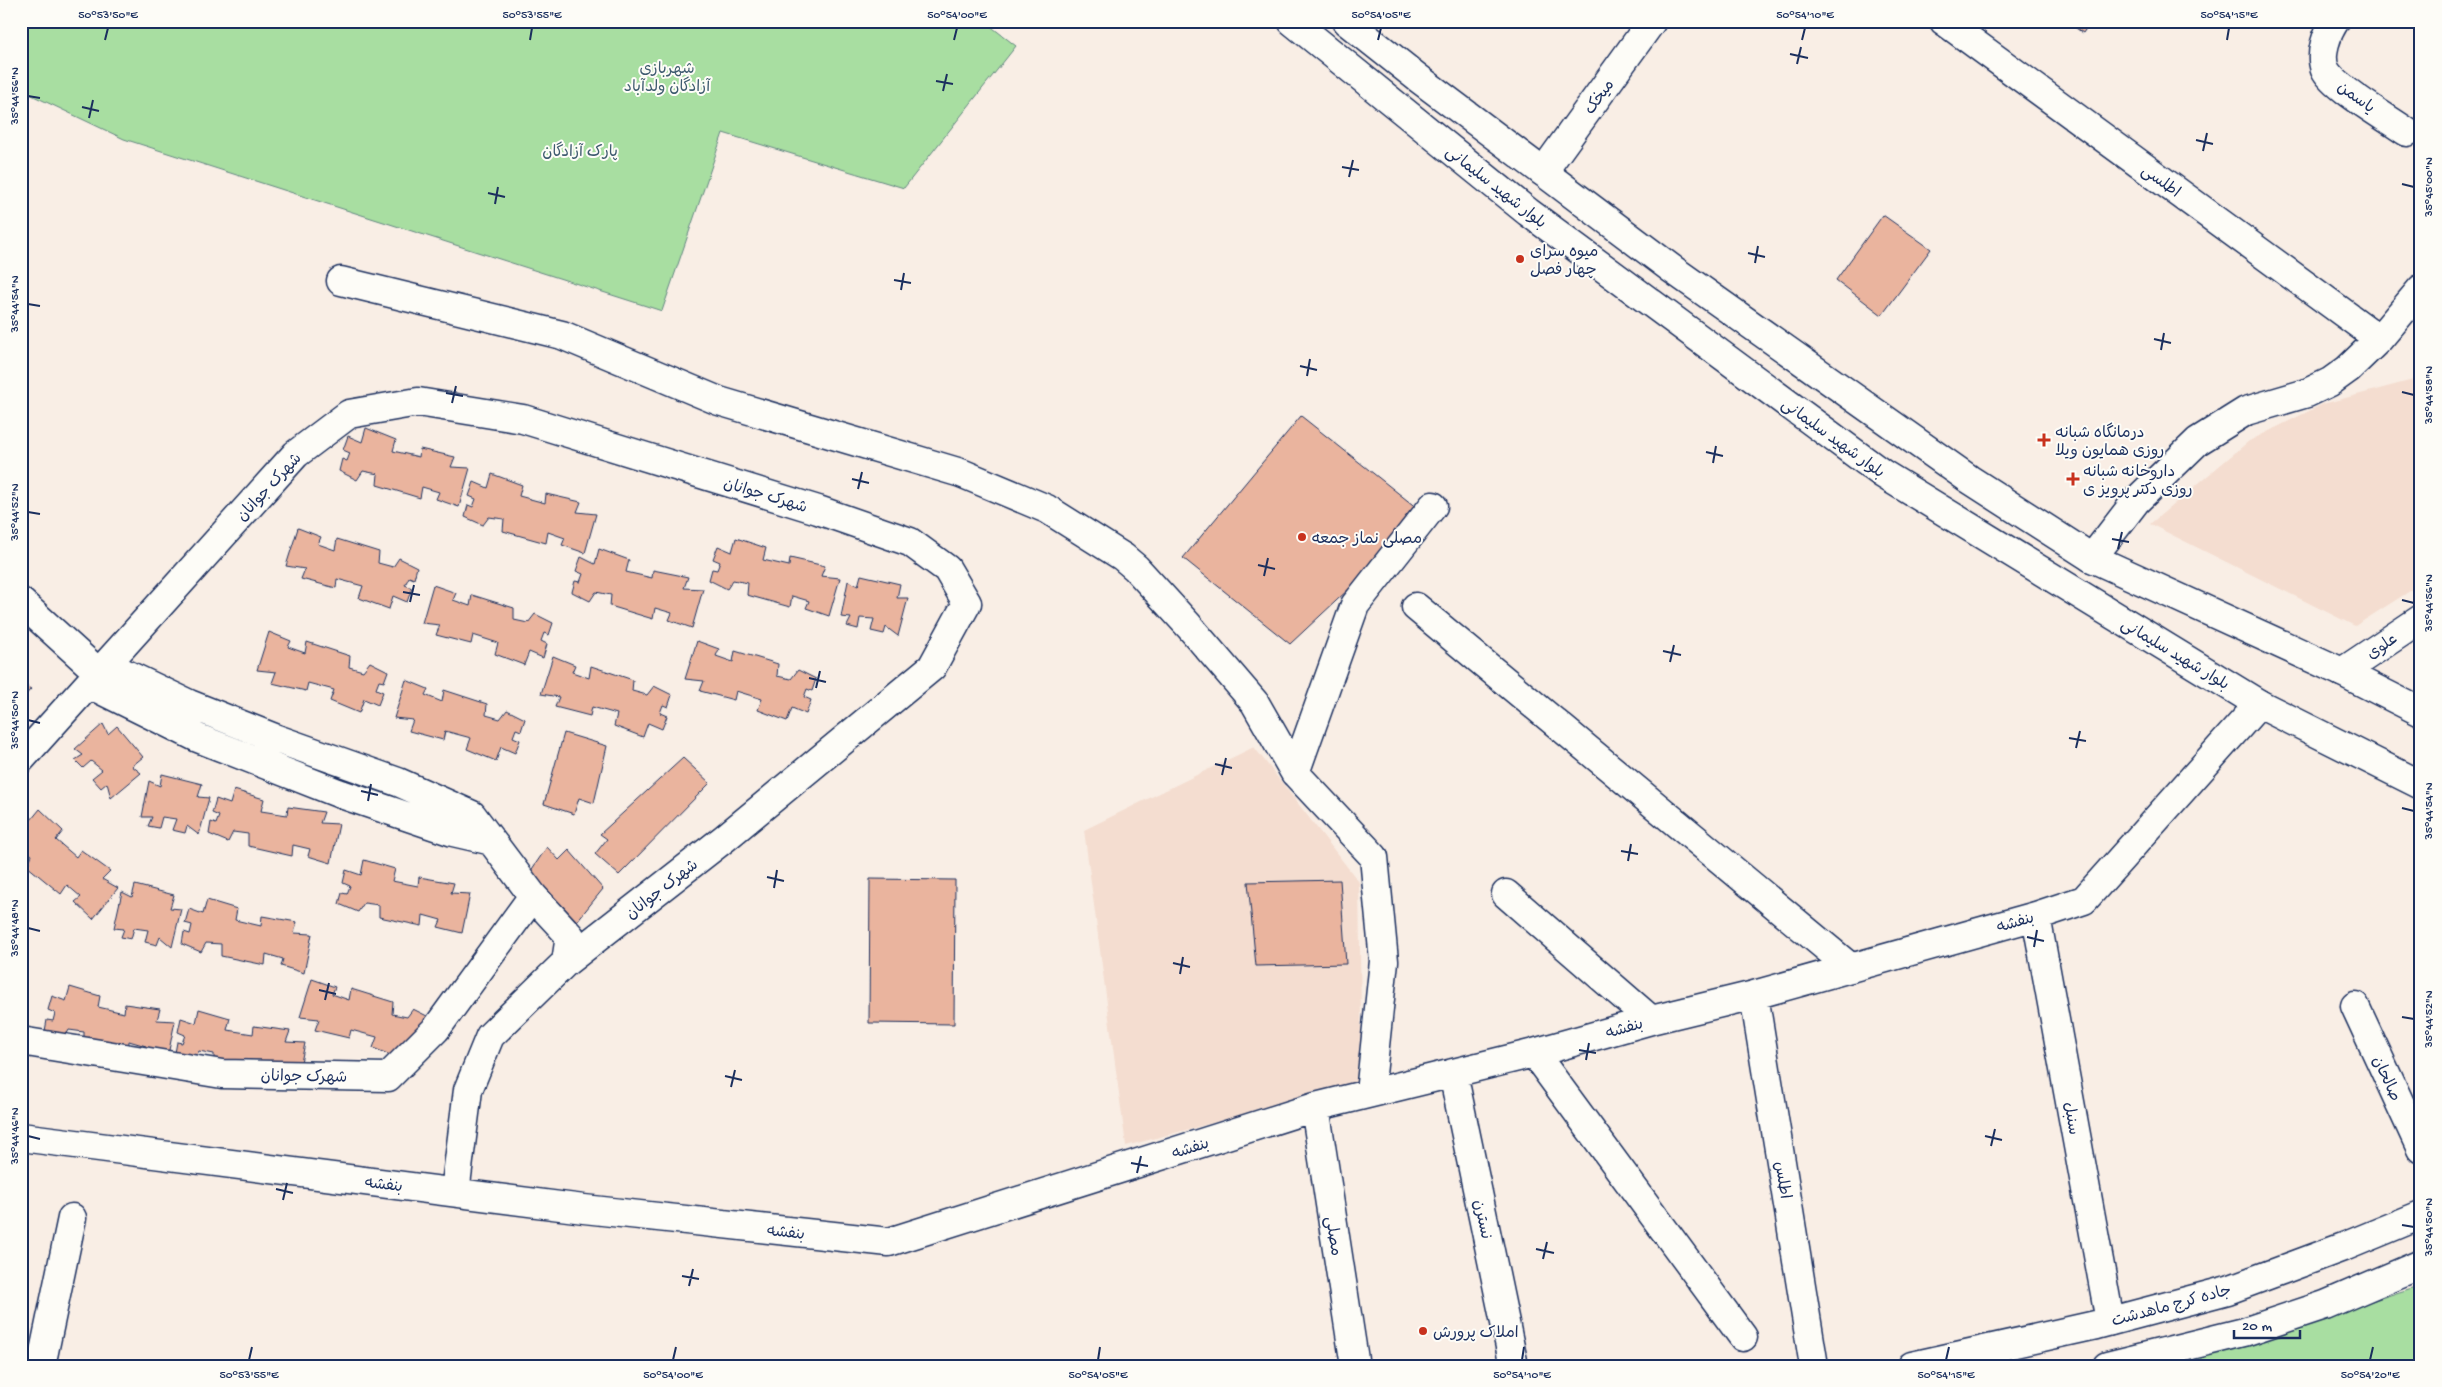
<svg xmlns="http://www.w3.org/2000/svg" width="2442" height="1387" viewBox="0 0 2442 1387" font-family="'Gochi Hand','Playpen Sans Arabic',sans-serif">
<rect width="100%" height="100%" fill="#f9eee5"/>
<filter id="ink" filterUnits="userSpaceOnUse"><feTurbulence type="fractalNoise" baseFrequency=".02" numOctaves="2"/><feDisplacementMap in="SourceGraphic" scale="10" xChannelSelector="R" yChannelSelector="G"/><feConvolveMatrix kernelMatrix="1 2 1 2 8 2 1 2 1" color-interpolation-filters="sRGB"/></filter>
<g filter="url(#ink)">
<!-- built -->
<path fill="#f4ddd0" d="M2421 360V584L2355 626 2150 524 2249 441 2323 404 2413 380Z
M1254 747 1359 882 1362 1083 1126 1146 1084 830Z"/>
<!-- green -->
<path fill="#a8dea1" stroke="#628680" d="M21 21H984L1016 46 904 188 723 133 662 311 124 139 21 90Z
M2421 1285V1366H2172Z"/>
<!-- building -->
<path fill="#eab49e" stroke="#1b2f5e" d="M2066 21H2091L2083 33Z
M1883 215 1931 249 1882 315 1836 280Z
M1301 416 1427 516 1290 644 1183 558Z
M366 428 396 440 393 451 419 457 420 449 455 457 451 467 470 468 459 507 436 499 439 492 422 487 420 498 377 485 378 474 363 471 357 480 339 471 342 459 347 461 350 453 343 450 348 436 362 442Z
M492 474 522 485 519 496 545 503 546 494 581 502 577 512 596 514 585 553 562 545 565 538 548 532 546 543 503 531 504 519 489 517 483 525 465 517 468 505 473 507 476 499 469 496 474 482 488 488Z
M298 528 321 537 318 544 335 550 337 539 379 552 378 563 393 567 399 558 417 567 414 579 409 577 405 585 412 588 407 602 393 596 389 609 359 598 363 586 337 579 336 588 301 579 305 569 286 566Z
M736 538 766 548 763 560 789 566 790 558 825 566 821 576 840 578 829 616 806 608 809 601 792 596 790 607 747 595 748 583 733 580 727 589 709 580 712 569 717 570 720 562 713 559 718 546 732 552Z
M599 549 629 560 626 572 652 578 653 570 688 577 684 588 703 589 692 628 669 620 672 613 655 608 653 619 610 606 611 595 596 592 590 601 572 592 575 581 580 582 583 574 576 571 581 557 595 564Z
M861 575 900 584 897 598H908L898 636 886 627 884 634 871 631 874 619 860 618 858 629 847 626 851 618 841 617 848 581 858 586Z
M433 585 456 593 453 600 470 606 472 595 514 608V620L528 623 535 614 553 623 549 635 544 633 541 641 547 644 543 658 529 652 524 665 495 654 498 643 473 635 471 644 436 635 440 625 422 623Z
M269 632 291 641 288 647 305 653 307 642 350 656 349 667 363 671 370 662 388 671 384 682 379 681 376 689 383 692 378 705 364 699 359 713 330 701 334 690 308 683 306 691 272 683 276 672 257 670Z
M697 641 719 649 716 656 733 662 735 651 778 664 777 676 791 679 798 670 816 679 812 691 807 689 804 697 811 700 806 714 792 708 787 721 758 710 762 699 736 691 734 700 700 691 704 681 685 679Z
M553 656 575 665 572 672 589 678 591 666 633 680 632 691 647 695 654 686 672 695 668 707 663 705 660 713 667 716 662 729 648 723 643 737 614 726 617 714 592 707 590 716 555 707 559 697 541 694Z
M406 680 428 689 425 695 442 702 444 690 487 704 486 715 500 719 507 710 525 719 521 731 516 729 513 737 520 740 515 753 501 747 496 761 467 749 471 738 445 731 443 740 409 731 413 720 394 718Z
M21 683 31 689 21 700Z
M103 724 108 734 117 726 143 757 132 766 141 773 111 798 107 783 101 788 92 778 102 770 91 761 83 768 75 760 83 755 75 749Z
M564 733 607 746 594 803 579 798 574 814 544 804Z
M683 758 710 783 619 875 595 854 607 839 600 834Z
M162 774 202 784 198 797 209 798 199 835 187 826 185 833 172 830 176 819 162 817 159 828 148 826 152 817H142L149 781 160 786Z
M234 790 264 799 261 811 287 815 288 807 324 812 320 823 339 824 331 863 308 856 310 849 293 845 292 856 248 846V834L233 832 228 842 209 834 211 822 216 824 219 816 212 813 216 799 230 804Z
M40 809 63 831 56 840 76 857 81 850 110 871 102 879 118 888 93 919 75 902 81 897 67 885 61 894 27 866 32 855 21 848V811L31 820Z
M547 847 559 860 569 850 603 889 577 921 530 872Z
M364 860 395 869 392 881 418 886 419 877 454 883 451 893 470 894 462 933 438 927 441 920 423 915 422 926 379 917V905L364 903 358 912 339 904 342 893 347 894 350 886 343 883 346 870 361 875Z
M870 879 955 880 954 1024 869 1023Z
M1340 880 1346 964 1256 966 1248 882Z
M135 885 174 895 170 908 181 909 172 947 160 937 157 945 145 942 148 930 134 928 131 939 121 937 124 929 114 928 122 892 132 897Z
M207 900 237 909 235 920 261 926 262 916 297 922 294 933 312 934 304 973 281 966 283 959 266 954 265 965 221 956V944L206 943 201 952 182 944 184 932 190 934 192 925 185 923 189 909 203 914Z
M312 979 335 987 332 994 349 1000 351 989 393 1002 392 1014 407 1017 413 1009 431 1018 403 1060 373 1048 377 1037 351 1030 349 1038 315 1030 319 1019 300 1017Z
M70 987 100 996 98 1007 124 1013 125 1004 160 1009 157 1020 175 1021 167 1060 144 1053 146 1046 129 1041 128 1053 84 1043V1032L69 1030 64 1039 45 1031 47 1020 53 1021 55 1013 48 1010 52 996 66 1001Z
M199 1009 230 1018 227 1030 253 1034 254 1026 290 1031 286 1042 305 1043 297 1082 214 1065V1054L199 1051 193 1061 175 1053 177 1042 182 1043 185 1035 178 1032 181 1018 196 1023Z"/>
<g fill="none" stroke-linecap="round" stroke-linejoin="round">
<!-- minor casing -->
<g stroke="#1b2f5e" stroke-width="31">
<path id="minor" d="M1944 21 2379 339
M2335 21C2327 33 2319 54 2325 69 2333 87 2389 119 2407 132
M1543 172 1652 21
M341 281 562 335 719 401 961 473 1047 509 1123 557 1136 568 1189 626 1255 703 1295 773 1374 857 1384 961 1370 1093
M2092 558 2136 501 2198 441 2246 411 2307 393 2330 382 2348 369 2379 339 2421 289
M21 602 99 673
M1416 607 1851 968
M107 665 189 704 277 739 398 782 472 815 533 896 570 936 566 962
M2342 672 2421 619
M89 684 198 738 338 793 453 832 488 840
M21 759 296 454 349 414 418 402 523 419 818 510 910 542 947 569 967 603 932 667 725 838 566 962 490 1036 468 1090 455 1192
M1295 773 1355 605 1433 506
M1506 894 1651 1020
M2036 916 2110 1321
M1754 995 1814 1366
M2355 1006 2421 1149
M21 1041 222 1074 388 1077 436 1029 533 896
M1534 1053 1743 1337
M1453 1073 1514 1366
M1315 1107 1355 1366
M21 1137 584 1209 889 1242 1315 1107 1534 1053 1651 1020 1754 995 2036 916 2084 900 2259 704
M41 1366 72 1218"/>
</g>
<!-- major casing -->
<g stroke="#1b2f5e" stroke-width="31">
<path id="major" d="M1292 21 1528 212 1883 474 2259 704 2421 785
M1346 21 1418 78 1672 269 1969 479 2092 558 2342 672 2421 712
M1912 1366 2096 1325 2228 1290 2346 1246 2421 1215
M2107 1366 2244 1332 2325 1305 2421 1264"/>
</g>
<!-- minor -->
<use href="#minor" stroke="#fdfcf7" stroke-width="28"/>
<!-- major -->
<use href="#major" stroke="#fdfcf7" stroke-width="28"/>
</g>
</g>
<!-- ticks -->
<path fill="none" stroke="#1b2f5e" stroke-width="2" d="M105 40 108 28M530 40 532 28M954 40 957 28M1378 40 1381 28M1802 40 1805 28M2227 40 2229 28M1790 54 1808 58M1797 64 1801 47M936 81 953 84M943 91 947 74M28 96 40 98M82 107 99 111M89 118 93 100M2196 140 2213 144M2203 151 2207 133M1342 167 1359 170M1349 177 1353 160M2402 184 2414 187M488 193 505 197M495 204 498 187M1748 253 1765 257M1755 263 1758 246M894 280 911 283M901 290 904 273M28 304 40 306M2154 339 2171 343M2161 350 2164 333M1300 366 1317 370M1307 376 1310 359M2402 392 2414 395M446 393 463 396M452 403 456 386M1706 452 1723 456M1713 463 1716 446M852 479 869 483M858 489 862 472M28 512 40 514M2112 539 2129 542M2118 549 2122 532M1258 565 1275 569M1264 576 1268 558M403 592 420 595M2402 600 2414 603M410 602 414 585M1663 651 1681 655M1670 662 1674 645M809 678 826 682M816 688 820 671M28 720 40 723M2069 738 2086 741M2076 748 2080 731M1215 764 1232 768M1222 775 1226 758M361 791 378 795M368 801 371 784M2402 808 2414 811M1621 851 1638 854M1628 861 1631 844M767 877 784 881M774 888 777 870M28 928 40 931M2027 937 2044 941M2034 947 2037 930M1173 963 1190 967M1180 974 1183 957M319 990 336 994M325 1000 329 983M2402 1017 2414 1019M1579 1050 1596 1053M1586 1060 1589 1043M725 1076 742 1080M731 1087 735 1070M28 1136 40 1139M1985 1136 2002 1140M1991 1146 1995 1129M1131 1163 1148 1166M1137 1173 1141 1156M276 1189 293 1193M283 1200 287 1183M2402 1225 2414 1227M1536 1249 1554 1253M1543 1259 1547 1242M682 1276 699 1279M689 1286 693 1269M249 1360 252 1347M673 1360 676 1347M1098 1360 1100 1347M1522 1360 1524 1347M1946 1360 1949 1347M2370 1360 2373 1347"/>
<!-- markers -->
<g fill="#c8321e" stroke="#fdfcf7" stroke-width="2">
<circle cx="1520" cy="259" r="5"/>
<path d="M2041.5 432.5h5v5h5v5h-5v5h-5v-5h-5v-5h5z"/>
<path d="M2070.5 471.5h5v5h5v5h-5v5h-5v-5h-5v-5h5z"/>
<circle cx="1302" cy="537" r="5"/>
<circle cx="1423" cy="1331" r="5"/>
</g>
<g text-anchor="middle" stroke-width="4" stroke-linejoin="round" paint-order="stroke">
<!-- park labels -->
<g font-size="16" fill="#3e5b6f" stroke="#fdfcf7">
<text x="667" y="73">شهربازی<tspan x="667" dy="18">آزادگان ولدآباد</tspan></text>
<text x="580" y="156">پارک آزادگان</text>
</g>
<!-- street labels -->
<g font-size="16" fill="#1b2f5e" stroke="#fdfcf7">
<text transform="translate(1598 96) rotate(-54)" y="6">میخک</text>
<text transform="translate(2357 96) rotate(36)" y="6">یاسمن</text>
<text transform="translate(2162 180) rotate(36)" y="6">اطلسی</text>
<text transform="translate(1497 186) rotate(38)" y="6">بلوار شهید سلیمانی</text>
<text transform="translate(1834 437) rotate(36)" y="6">بلوار شهید سلیمانی</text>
<text transform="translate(268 486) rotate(-47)" y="6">شهرک جوانان</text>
<text transform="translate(766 494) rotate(17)" y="6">شهرک جوانان</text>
<text transform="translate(2381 645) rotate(-34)" y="6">علوی</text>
<text transform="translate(2176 653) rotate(31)" y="6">بلوار شهید سلیمانی</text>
<text transform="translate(661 888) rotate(-38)" y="6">شهرک جوانان</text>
<text transform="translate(2015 921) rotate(-16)" y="6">بنفشه</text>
<text transform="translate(1624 1027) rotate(-16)" y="6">بنفشه</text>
<text transform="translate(304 1075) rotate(1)" y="6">شهرک جوانان</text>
<text transform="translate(2388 1078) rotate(65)" y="6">صالحان</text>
<text transform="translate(2073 1118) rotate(80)" y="6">سنبل</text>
<text transform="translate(1190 1147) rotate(-18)" y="6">بنفشه</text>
<text transform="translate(1784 1180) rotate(81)" y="6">اطلس</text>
<text transform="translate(384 1183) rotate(7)" y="6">بنفشه</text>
<text transform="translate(1484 1219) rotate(78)" y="6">نسترن</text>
<text transform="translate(786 1231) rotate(6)" y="6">بنفشه</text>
<text transform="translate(1335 1236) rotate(81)" y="6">مصلی</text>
<text transform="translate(2171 1304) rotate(-15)" y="6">جاده کرج ماهدشت</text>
</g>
<!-- poi labels -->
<g font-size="16" fill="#1b2f5e" stroke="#fdfcf7" text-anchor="start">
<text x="1530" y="256">میوه سرای<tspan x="1530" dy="18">چهار فصل</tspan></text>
<text x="2055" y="437">درمانگاه شبانه<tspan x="2055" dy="18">روزی همایون ویلا</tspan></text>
<text x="2083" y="476">داروخانه شبانه<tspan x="2083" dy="18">روزی دکتر پرویز ی</tspan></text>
<text x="1312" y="543">مصلی نماز جمعه</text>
<text x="1433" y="1337">املاک پرورش</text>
</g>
</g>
<!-- margin -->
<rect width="2442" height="1387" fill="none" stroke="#fdfcf7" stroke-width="55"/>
<!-- scale -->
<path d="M2234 1330v8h66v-8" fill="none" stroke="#1b2f5e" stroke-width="2.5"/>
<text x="2242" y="1330" font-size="15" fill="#1b2f5e" stroke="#fdfcf7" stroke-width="4" paint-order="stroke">20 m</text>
<rect x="28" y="28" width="2386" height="1332" fill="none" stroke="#1b2f5e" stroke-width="2"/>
<g font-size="12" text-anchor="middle" fill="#1b2f5e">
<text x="108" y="18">50°53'50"E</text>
<text x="532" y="18">50°53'55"E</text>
<text x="957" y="18">50°54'00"E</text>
<text x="1381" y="18">50°54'05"E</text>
<text x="1805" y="18">50°54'10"E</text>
<text x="2229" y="18">50°54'15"E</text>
<text transform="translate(14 96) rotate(-90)" y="4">35°44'56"N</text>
<text transform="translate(2428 187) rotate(-90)" y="4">35°45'00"N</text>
<text transform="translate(14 304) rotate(-90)" y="4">35°44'54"N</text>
<text transform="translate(2428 395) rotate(-90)" y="4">35°44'58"N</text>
<text transform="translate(14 512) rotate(-90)" y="4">35°44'52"N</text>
<text transform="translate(2428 603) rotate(-90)" y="4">35°44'56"N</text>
<text transform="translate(14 720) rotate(-90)" y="4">35°44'50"N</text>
<text transform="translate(2428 811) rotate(-90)" y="4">35°44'54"N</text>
<text transform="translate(14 928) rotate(-90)" y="4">35°44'48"N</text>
<text transform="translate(2428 1019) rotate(-90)" y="4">35°44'52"N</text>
<text transform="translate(14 1136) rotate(-90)" y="4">35°44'46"N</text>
<text transform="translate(2428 1227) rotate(-90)" y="4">35°44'50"N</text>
<text x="249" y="1378">50°53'55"E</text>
<text x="673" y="1378">50°54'00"E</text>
<text x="1098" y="1378">50°54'05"E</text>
<text x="1522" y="1378">50°54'10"E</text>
<text x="1946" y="1378">50°54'15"E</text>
<text x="2370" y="1378">50°54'20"E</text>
</g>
</svg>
